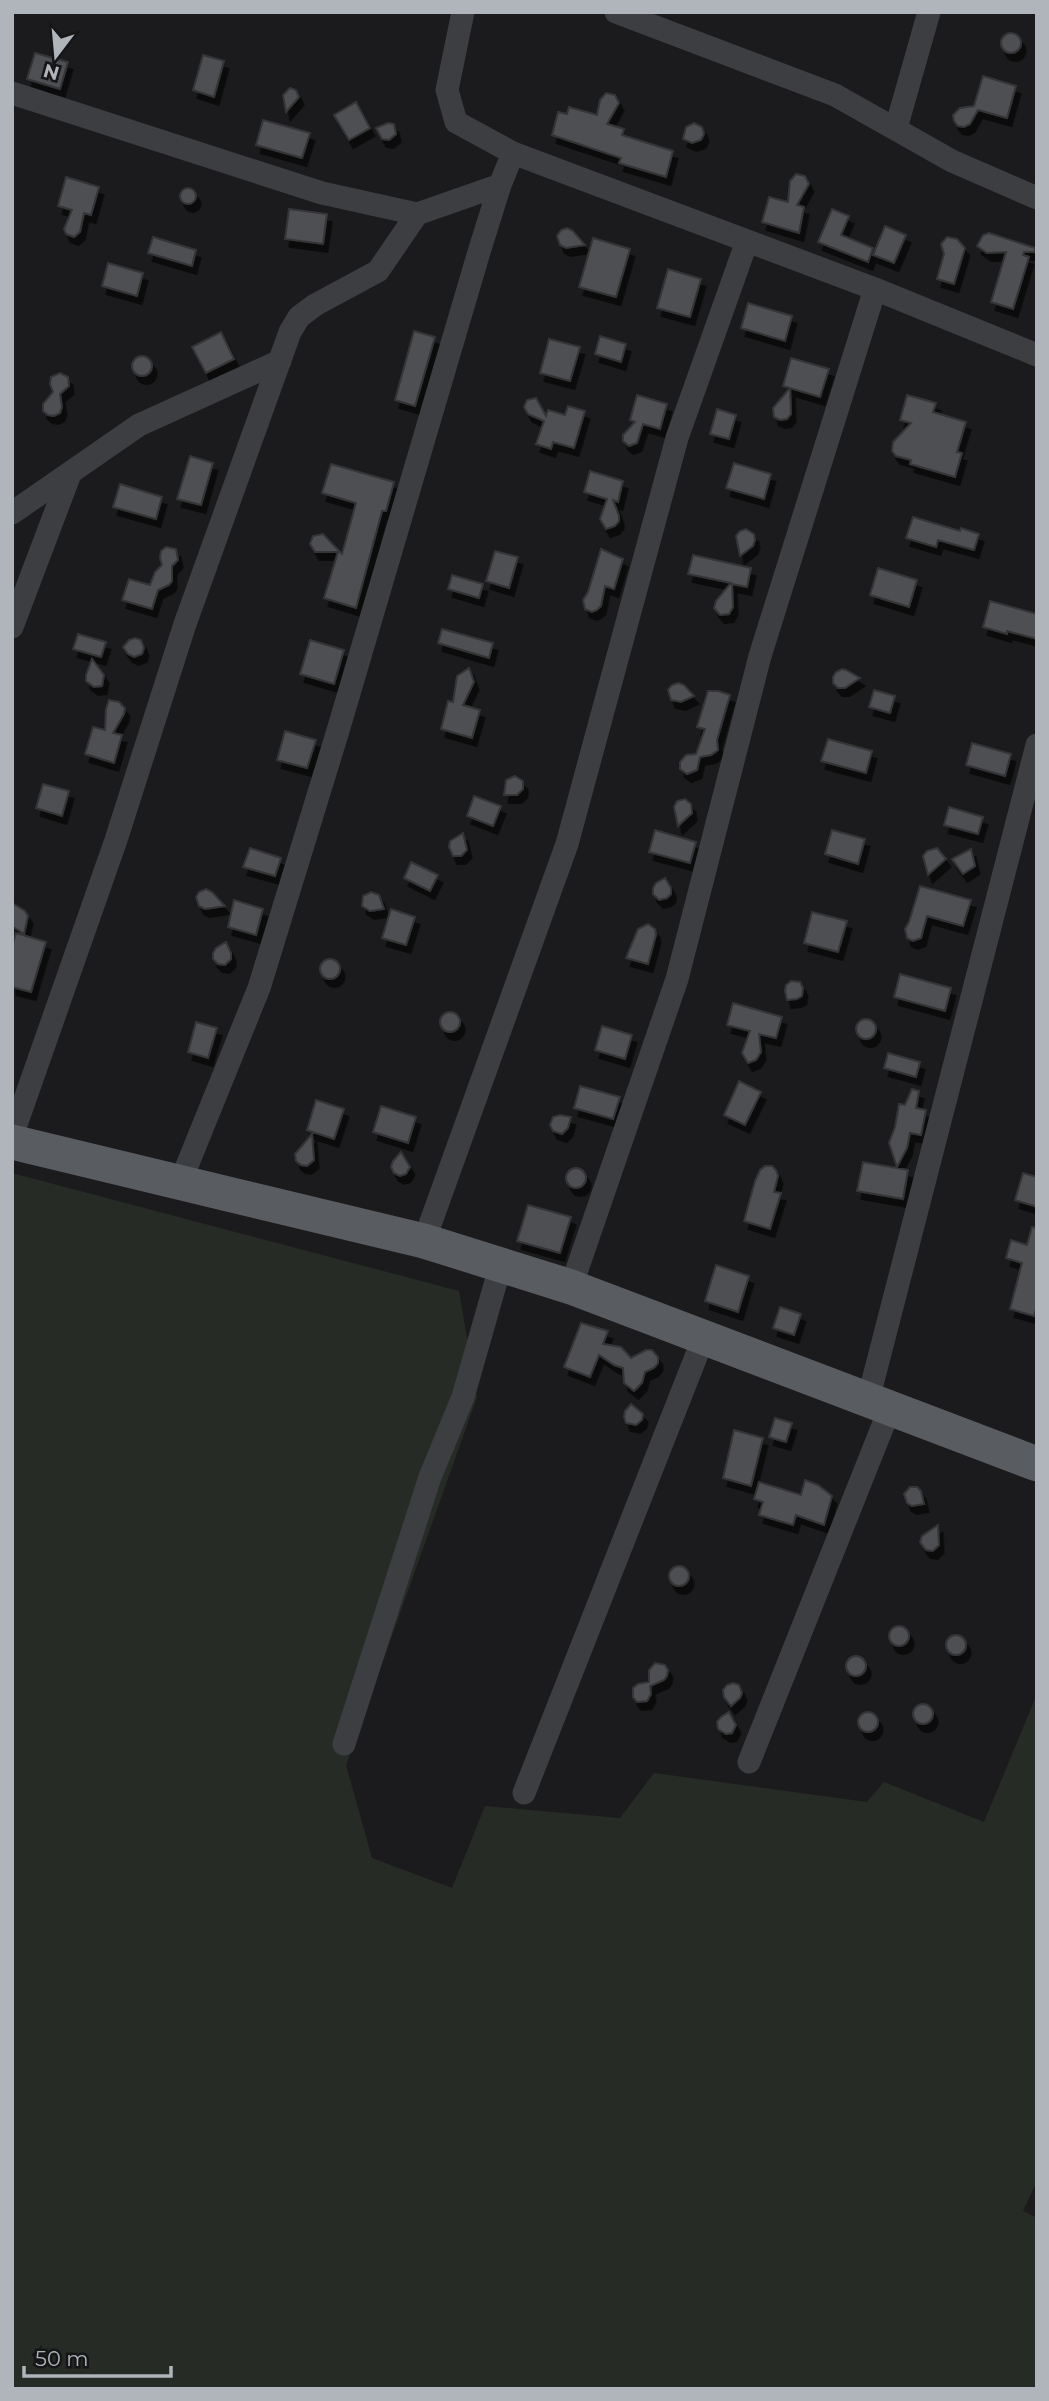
<svg xmlns="http://www.w3.org/2000/svg" width="1049" height="2401" viewBox="0 0 1049 2401" font-family="Montserrat,sans-serif">
<defs>
<filter id="shadow"><feDropShadow dx="4.5" dy="8" stdDeviation="0" flood-color="#0009"/></filter>
</defs>
<rect width="100%" height="100%" fill="#1b1b1d"/>
<!-- green -->
<path fill="#262c25" d="M12 1173 459 1291 477 1397 346 1765 372 1858 452 1888 485 1806 620 1818 654 1773 867 1802 884 1782 984 1822 1037 1694V2181L1023 2211 1037 2218V2389H12Z"/>
<!-- building -->
<path fill="#4d4f52" stroke="#353638" stroke-width="2" filter="url(#shadow)" d="M1001 43a10 10 0 1 1 20 0a10 10 0 1 1-20 0Z
M35 53 68 62 60 89 27 79Z
M203 55 224 61 214 97 193 90Z
M983 76 1016 86 1007 118 978 110 970 124 964 127 958 126 954 121 953 115 960 108 974 106Z
M290 88 296 90 299 97 286 112 283 95Z
M606 93 615 95 619 103 607 124 624 129 622 135 673 151 666 177 619 163 621 158 552 135 558 112 567 114 569 107 597 115 600 100Z
M356 102 370 128 349 140 334 115Z
M263 120 310 133 302 158 256 145Z
M388 123 394 124 396 134 389 140 382 139 376 128Z
M694 123 702 127 704 134 701 140 692 143 683 139 686 127Z
M796 174 805 176 809 184 797 205 804 207 799 233 762 222 769 197 788 202 790 181Z
M66 177 99 187 91 215 84 213 80 232 74 237 66 234 64 229 72 210 58 206Z
M180 196a8 8 0 1 1 16 0a8 8 0 1 1-16 0Z
M289 209 327 214 323 244 285 239Z
M832 209 849 216 841 235 873 248 868 262 818 242Z
M885 226 906 235 894 263 873 255Z
M567 228 573 231 585 245 566 248 560 245 557 236 561 230Z
M989 233 1035 248V252H1024L1023 255 1029 257 1013 309 991 302 1006 252 987 253 977 246 983 235Z
M153 237 196 250 192 266 148 253Z
M947 237 957 239 965 248 954 284 937 279 944 254 941 244Z
M593 238 630 249 616 297 579 287Z
M108 263 143 273 137 296 102 286Z
M668 269 701 279 690 317 657 308Z
M748 303 792 316 785 341 741 328Z
M414 331 435 337 415 406 395 400Z
M221 332 234 359 206 373 192 347Z
M600 336 626 344 621 362 595 354Z
M549 339 580 347 570 381 540 373Z
M132 366a10 10 0 1 1 20 0a10 10 0 1 1-20 0Z
M791 358 829 369 820 397 790 388 791 414 787 419 780 420 774 417 773 408 790 388 783 386Z
M60 373 68 377 69 386 60 394 62 407 60 413 54 416 48 415 43 411V404L53 392 50 384 51 377Z
M637 395 667 404 660 429 643 424 637 443 629 446 623 441V435L635 422 630 420Z
M907 395 936 403 933 412 966 422 957 452 962 453 955 477 910 464 911 460 896 456 892 451 893 442 911 423 900 420Z
M536 398 546 416 548 410 565 415 568 406 585 411 574 448 553 442 551 449 536 444 544 421 528 414 524 407 527 400Z
M717 409 736 415 729 439 710 434Z
M190 456 213 463 201 505 177 499Z
M734 463 771 474 764 499 726 488Z
M331 464 394 482 386 511H382L356 608 324 598 338 552H315L310 544 313 536 323 534 342 554 356 503 322 493Z
M590 471 623 481 618 502 613 500 619 516V521L615 526 606 529 600 519 607 499 584 492Z
M120 484 162 497 156 519 113 507Z
M913 517 960 531 961 528 979 534 974 550 938 540 936 547 906 538Z
M746 529 754 534 755 540 753 546 740 556 736 536 740 531Z
M166 547 176 549 178 560 172 566V581L169 585 158 590 152 609 122 600 129 579 150 585 155 572 162 565 160 558 161 551Z
M601 549 623 559 614 589 605 586 601 606 597 610 592 612 585 609 583 600 588 592Z
M495 551 518 557 509 588 486 581Z
M693 555 751 568 747 587 732 584 733 607 729 614 720 615 714 608 716 601 731 583 688 574Z
M878 568 917 580 909 607 870 595Z
M452 575 483 584 479 598 448 589Z
M990 601 1037 614V639L1007 631V634L983 627Z
M442 629 493 643 489 658 438 643Z
M78 634 106 642 101 657 73 649Z
M135 638 141 640 144 648 142 654 134 657 128 654 123 647 129 640Z
M310 640 344 650 334 684 300 674Z
M92 659 104 675 102 686 94 687 86 681V675Z
M469 668 474 682 463 705 480 710 472 738 441 729 448 701 453 702 457 676Z
M842 669 846 670 860 678 845 688H838L833 683V677L836 672Z
M678 683 684 685 694 696 681 702 671 700 668 690 672 685Z
M874 690 895 696 890 713 869 707Z
M708 691H718L730 695 717 740 718 750 711 755 700 757 697 770 687 774 680 769V762L686 755 696 754 705 729 697 727Z
M109 700 119 702 125 708 124 714 113 733 122 735 114 763 85 754 93 727 105 730 106 709Z
M285 731 316 740 307 768 277 760Z
M828 739 872 751 866 773 821 761Z
M972 743 1011 754 1005 776 966 765Z
M515 776 523 781V789L517 795H504L506 780Z
M43 784 69 791 62 816 36 808Z
M474 796 501 806 493 826 467 816Z
M685 799 691 804 692 813 678 826 674 807 677 801Z
M949 807 983 817 978 834 944 825Z
M655 830 696 842 690 863 649 852Z
M832 830 865 839 858 864 825 854Z
M463 833 467 850 461 856H453L449 847 450 841Z
M250 848 281 858 275 876 243 867Z
M937 848 946 859 928 875 923 856 927 851Z
M971 849 975 866 963 874 952 859Z
M411 862 438 875 430 891 404 878Z
M665 878 671 888V894L667 898 659 900 653 894V888L656 883Z
M920 886 971 900 963 926 927 916 921 938 913 941 907 938 905 929 909 922Z
M206 889 212 892 225 906 205 909 199 906 196 897 199 892Z
M371 892 379 895 384 909 370 911 362 906 363 896Z
M234 900 263 909 256 935 228 927Z
M12 903 25 911 28 916 24 934 12 926Z
M391 909 415 917 406 945 382 938Z
M812 912 847 921 838 952 804 943Z
M648 924 655 929 656 935 648 964 626 958 638 929Z
M16 933 46 942 31 992 12 987V946Z
M226 942 231 953V959L225 965 218 964 213 959V953L216 948Z
M320 969a10 10 0 1 1 20 0a10 10 0 1 1-20 0Z
M900 974 951 988 945 1011 894 997Z
M791 981 800 982 803 988 802 996 797 999 787 1000 785 991 786 985Z
M733 1003 782 1017 776 1038 759 1034 761 1052 756 1060 748 1063 742 1053 750 1031 727 1025Z
M440 1022a10 10 0 1 1 20 0a10 10 0 1 1-20 0Z
M856 1029a10 10 0 1 1 20 0a10 10 0 1 1-20 0Z
M196 1022 217 1028 208 1058 188 1052Z
M602 1026 632 1035 625 1059 595 1050Z
M888 1053 920 1062 916 1077 884 1068Z
M739 1081 761 1092 745 1125 724 1115Z
M580 1086 620 1097 613 1119 574 1108Z
M912 1089 919 1091 916 1108 926 1110 921 1135 910 1133 907 1148 897 1167 889 1143 895 1127 899 1104 905 1105Z
M316 1100 344 1109 334 1139 307 1130Z
M381 1106 416 1117 408 1143 373 1132Z
M560 1115 571 1117 568 1128 562 1134 553 1131 550 1125 553 1117Z
M312 1134 314 1160 307 1166 301 1165 296 1161 295 1154Z
M401 1152 410 1167 406 1174 400 1176 394 1173 391 1167 393 1161Z
M863 1162 908 1170 903 1199 857 1191Z
M765 1166H772L776 1170 778 1176 774 1192 781 1193 770 1229 744 1221 755 1181 760 1170Z
M566 1178a10 10 0 1 1 20 0a10 10 0 1 1-20 0Z
M1023 1173 1037 1177V1207L1015 1200Z
M528 1205 571 1217 560 1253 517 1241Z
M1032 1227 1037 1228V1306L1034 1316 1010 1309 1022 1263 1006 1258 1011 1240 1027 1245Z
M716 1265 749 1276 738 1312 705 1301Z
M780 1307 801 1314 794 1335 773 1328Z
M581 1323 608 1331 603 1344 621 1347 631 1358 646 1350H652L658 1357V1363L654 1368 645 1372 642 1383 634 1391 624 1383 623 1368 614 1365 599 1355 590 1377 564 1367Z
M631 1404 643 1414 642 1420 636 1425 626 1423 624 1417 625 1411Z
M775 1418 792 1423 786 1442 769 1437Z
M734 1430 763 1438 751 1486 723 1478Z
M805 1480 818 1485 832 1496 824 1525 796 1515 793 1525 759 1515 763 1502 754 1499 759 1482 801 1495Z
M910 1487H917L921 1491 924 1504 912 1506 907 1503 904 1494Z
M938 1525 939 1545 933 1551 926 1550 920 1542 922 1536Z
M669 1576a10 10 0 1 1 20 0a10 10 0 1 1-20 0Z
M889 1636a10 10 0 1 1 20 0a10 10 0 1 1-20 0Z
M946 1645a10 10 0 1 1 20 0a10 10 0 1 1-20 0Z
M846 1666a10 10 0 1 1 20 0a10 10 0 1 1-20 0Z
M655 1663 665 1665 668 1670 667 1676 664 1680 650 1686 651 1694 647 1701 637 1702 633 1697V1688L638 1684 649 1682V1670Z
M733 1683 739 1685 742 1693 740 1698 731 1706 724 1697 723 1690 727 1685Z
M913 1714a10 10 0 1 1 20 0a10 10 0 1 1-20 0Z
M729 1712 736 1725 732 1733 726 1734 718 1729 717 1722 721 1717Z
M858 1722a10 10 0 1 1 20 0a10 10 0 1 1-20 0Z"/>
<g fill="none" stroke-linecap="round" stroke-linejoin="round">
<!-- street -->
<path stroke="#3c3e41" stroke-width="23" d="M463 12 447 90 456 122 513 153 875 289 1037 355
M616 12 835 95 952 161 1037 198
M12 93 322 193 417 214
M896 128 929 12
M12 513 139 425 280 361
M12 627 70 474
M12 1136 116 840 185 624 290 332 299 317 315 305 378 271 417 214 500 185
M180 1183 259 988 337 734 479 252 500 185 513 153
M424 1241 567 844 677 438 747 241
M571 1287 677 979 760 656 875 289
M868 1400 1037 745
M344 1744 430 1477 463 1397 501 1264
M749 1762 890 1408
M524 1793 703 1339"/>
<!-- primary -->
<path stroke="#595c60" stroke-width="35" d="M12 1142 424 1241 571 1287 1037 1464"/>
</g>
<!-- border -->
<rect width="1049" height="2401" fill="none" stroke="#afb5bb" stroke-width="28"/>
<!-- north arrow -->
<g transform="translate(56 56) rotate(196)" stroke="#161618" stroke-width="5" paint-order="stroke">
<path d="M0-5L12 26L0 18L-12 26Z" fill="#afb5bb"/>
<text y="-10" font-size="19" font-weight="bold" text-anchor="middle" fill="#afb5bb">N</text>
</g>
<!-- scale -->
<path d="M24 2366v10h147v-10" fill="none" stroke="#afb5bb" stroke-width="3.5"/>
<text x="35" y="2366" font-size="21" fill="#afb5bb" stroke="#161618" stroke-width="5" paint-order="stroke">50 m</text>
</svg>
